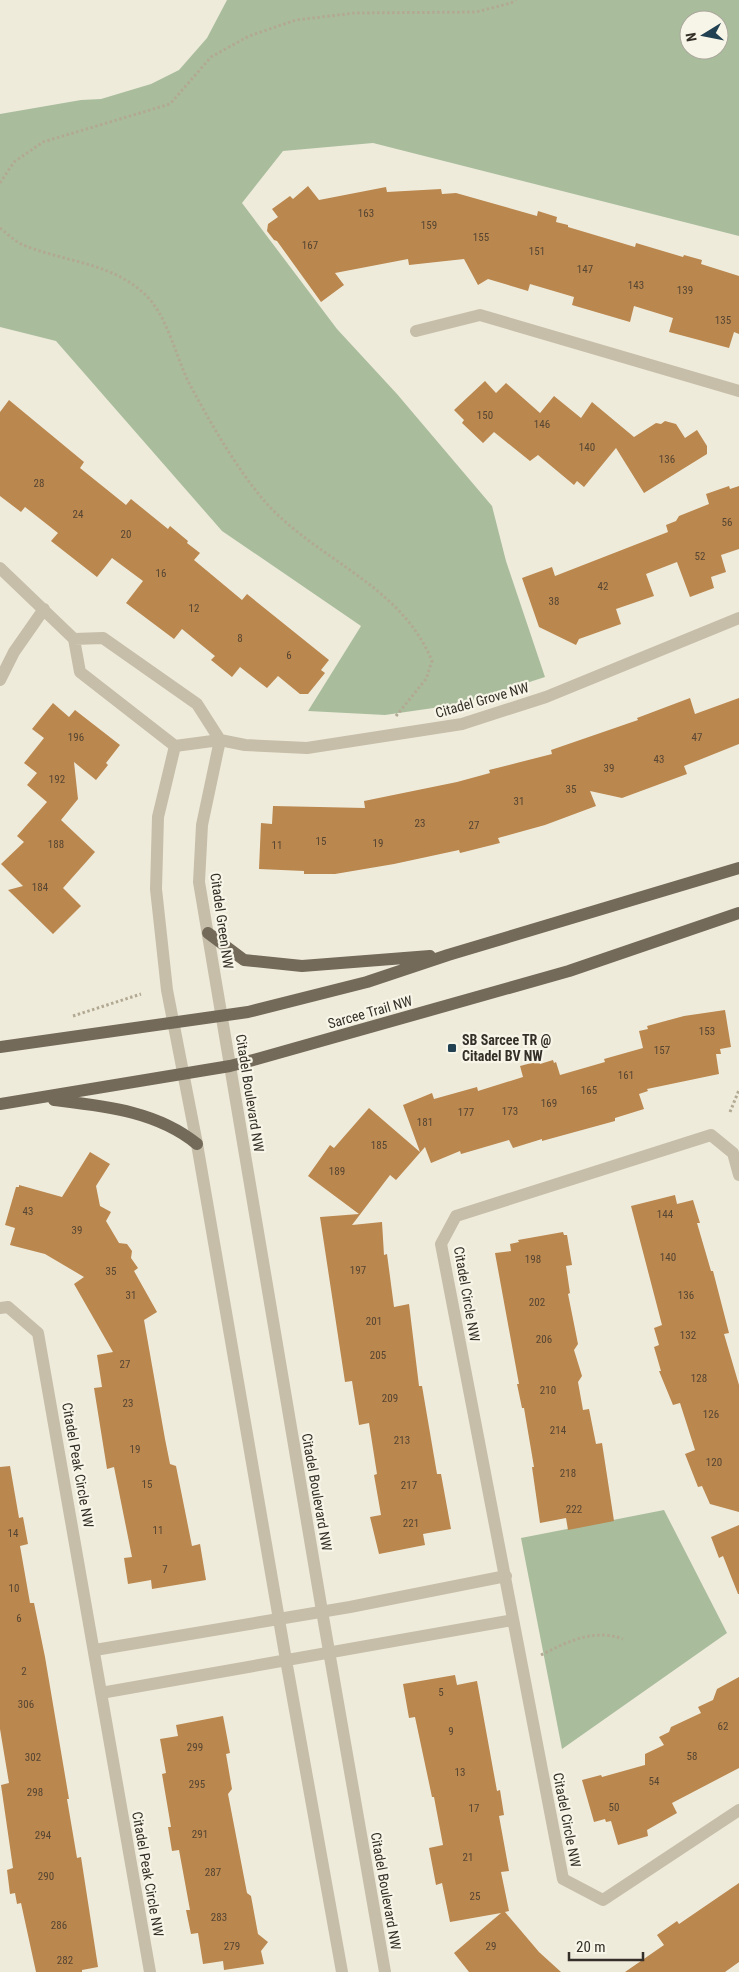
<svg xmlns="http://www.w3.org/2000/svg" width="739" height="1972" viewBox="0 0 739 1972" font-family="'Roboto Condensed',sans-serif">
<rect width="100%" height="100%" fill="#efebdb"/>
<!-- green -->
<path fill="#a9bd9d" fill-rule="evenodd" d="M227 0H739V236L373 143 283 151 242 203 337 329 397 394 492 506 506 561 545 677 461 704 385 715 308 711 361 626 222 531 56 341 0 327V114L81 100 101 99 151 84 179 70 207 38ZM689 20H719V50H689Z
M664 1510 727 1633 562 1749 521 1538Z"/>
<!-- building -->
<path fill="#ba874e" d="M308 186 319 200 386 187 387 192 441 189 442 194 456 193 537 216 538 211 557 217 556 222 568 225V227L635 247 636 243 683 257 684 255 702 260 701 264 739 276V334L734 332 729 348 669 332 673 318 634 306 630 322 572 305 574 297 530 284 528 291 488 279 478 285 464 259 409 265 408 259 335 273 344 285 321 302 277 241 274 240 267 231 268 224 278 217 272 209 290 196 293 199Z
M485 381 496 393 506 383 540 413 554 396 581 418 592 402 634 437 656 423 661 424 665 421 676 424 685 438 697 430 707 446V454L644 493 616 448 584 487 577 481 574 485 538 455 530 461 494 432 483 443 462 423 464 420 454 410Z
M9 400 84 462 80 468 126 505 131 499 168 529 170 526 188 541 187 543 200 553 194 560 242 600 247 594 329 660 321 670 325 673 308 694H300L278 676 267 688 240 667 232 677 211 660 215 656 182 629 174 639 126 603 143 581 112 558 97 577 51 541 58 533 25 507 21 512 0 496V412Z
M729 486 730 489 739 486V549L721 555 726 572 711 577 714 588 690 597 677 562 646 574 654 596 616 609 621 624 579 639 576 645 539 627 522 578 552 567 555 576 668 532 666 525 676 521 679 516 709 504 706 494Z
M690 698 695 714 739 698V744L684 766 687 774 622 798 590 791 596 806 545 825 498 838 500 843 460 853 459 850 394 864 335 874H304V871L259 869 261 823 272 824 273 806 365 808 364 801 457 782 490 773 489 770 552 754 551 750 638 720 637 718Z
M53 703 69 717 75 710 120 745 106 763 108 765 96 780 74 762 78 799 61 820 95 852 63 888 81 906 53 934 8 890 23 886 1 864 24 842 17 836 47 802 27 785 37 773 24 763 44 738 32 729Z
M725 1010 731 1047 720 1049 721 1054H716L719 1074 647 1089 648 1091 639 1094 644 1109 615 1118V1121L542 1141V1139L513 1148 509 1140 461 1154 460 1151 431 1163 425 1147 396 1180 390 1175 352 1225 382 1222 384 1255 387 1254 394 1307 409 1304 419 1386H422L437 1474H441L451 1529 423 1534 425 1545 379 1554 370 1517 381 1515 374 1475 377 1474 369 1423 359 1425 352 1381 345 1382 320 1217 359 1214 308 1176 330 1145 334 1148 369 1108 420 1152 403 1105 432 1093 434 1099 477 1087 478 1091 523 1077 520 1066 539 1061 540 1064 553 1060 554 1063 556 1062 560 1075 605 1062 604 1059 643 1048 639 1031 648 1029 647 1026 684 1016Z
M90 1152 110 1164 96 1186 100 1206 111 1212 106 1221 119 1243 127 1244 132 1251 131 1258 138 1268 134 1271 157 1312 144 1320 165 1439 170 1464 176 1466 192 1546 200 1544 206 1580 152 1589 151 1580 128 1584 124 1558 132 1557 114 1467 107 1469 94 1388 102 1387 97 1355 113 1352 74 1284 84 1277 45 1254 10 1245 15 1228 5 1225 16 1187H19V1185L62 1197Z
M675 1195 677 1204 693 1200 700 1223H697L711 1271H713L729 1333 724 1334 739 1385V1512L710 1504 702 1486 698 1487 685 1454 695 1450 680 1403 673 1405 659 1371H661L654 1347 659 1345 654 1328 662 1325 631 1206Z
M563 1232 564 1235H567L572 1265 566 1266 570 1293 568 1294 578 1344 574 1350 582 1376 578 1382 583 1410 589 1409 596 1444 602 1443 614 1521 568 1530 566 1518 540 1523 532 1467H534L524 1408H522L517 1384H519L495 1253 511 1251 510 1244 519 1242 518 1240Z
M10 1466 19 1518 23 1517 28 1544 20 1546 30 1603H34L45 1657 69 1799H67L77 1858 81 1857 98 1967 82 1970V1972H36L21 1903 17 1904 15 1893 10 1894 7 1870 13 1868 1 1785 9 1783 0 1729V1467Z
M739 1525V1594H738L723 1556 719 1558 711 1537Z
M455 1675 457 1685 477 1681 497 1791 500 1790 504 1815 499 1816 509 1871 501 1872 509 1911 505 1912 539 1952 561 1972H469L454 1953 501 1913 450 1922 442 1883 436 1885 429 1848 443 1845 434 1797H432L415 1717 409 1718 403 1684Z
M739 1677V1768L672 1803 677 1813 647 1830 648 1836 618 1845 611 1821 606 1822 605 1819 594 1822 582 1780 601 1775 602 1777 645 1765V1754L664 1745 659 1737 669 1732 671 1727 701 1713 698 1707 713 1700 717 1689Z
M223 1716 230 1753 226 1754 232 1789 228 1794 247 1893 251 1896 258 1934 268 1942 261 1951 264 1964 224 1970 223 1961 203 1964 198 1933 191 1934 186 1910H190L179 1850 172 1851 168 1827H171L162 1774 166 1773 160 1739 178 1736 176 1725Z
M739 1883V1962L725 1972H625L664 1945 657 1935 677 1921 679 1924Z"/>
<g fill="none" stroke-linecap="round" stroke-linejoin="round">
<!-- path -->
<path stroke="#b2a993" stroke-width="3" stroke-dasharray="2.5 2.5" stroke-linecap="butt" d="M0 183 14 162 43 142 170 104 211 57 249 36 296 20 355 13 476 12 511 3 516 0
M0 228C7 233 13 240 21 244 60 261 107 262 140 290 167 311 174 353 189 383 209 420 231 459 257 492 308 558 399 580 432 661L426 679 396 716
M73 1016 141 994
M730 1112 739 1090
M541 1655C567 1642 594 1628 623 1639"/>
<!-- minor -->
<path stroke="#c6bea9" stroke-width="12" d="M416 331 480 315 739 391
M0 568 74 639 80 672 175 746 220 740 245 745 307 748 462 724 546 697 739 618
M74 639 103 638 197 704 220 740 202 825 199 882 322 1611 385 1972
M0 680 14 652 44 609
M175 746 158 817 156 889 167 990 197 1144 286 1660 342 1972
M739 1175 733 1153 711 1135 456 1216 441 1244 563 1879 603 1900 739 1810
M0 1308 8 1307 38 1333 150 1972
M95 1650 350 1607 506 1576
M101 1693 513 1620"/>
<!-- major -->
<path stroke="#746a5a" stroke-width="12" d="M208 933 244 960 302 966 430 956
M0 1047 248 1012 367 982 448 955 739 868
M54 1100C104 1106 157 1111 197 1144
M0 1104 230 1066 257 1059 569 971 739 913"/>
</g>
<!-- markers -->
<rect fill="#214051" stroke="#f7f5e7" stroke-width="2" x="447" y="1043" width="10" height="10" rx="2.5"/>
<g text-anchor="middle" stroke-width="4.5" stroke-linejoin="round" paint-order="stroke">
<!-- number labels -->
<g font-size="11" fill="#564532">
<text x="366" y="217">163</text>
<text x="429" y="229">159</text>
<text x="481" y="241">155</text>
<text x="310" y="249">167</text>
<text x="537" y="255">151</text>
<text x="585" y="273">147</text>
<text x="636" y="289">143</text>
<text x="685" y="294">139</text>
<text x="723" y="324">135</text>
<text x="485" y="419">150</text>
<text x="542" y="428">146</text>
<text x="587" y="451">140</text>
<text x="667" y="463">136</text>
<text x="39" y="487">28</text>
<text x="78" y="518">24</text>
<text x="727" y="526">56</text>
<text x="126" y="538">20</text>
<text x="700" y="560">52</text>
<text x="161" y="577">16</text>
<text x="603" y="590">42</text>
<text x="554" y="605">38</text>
<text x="194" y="612">12</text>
<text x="240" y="642">8</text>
<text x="289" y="659">6</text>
<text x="76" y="741">196</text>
<text x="697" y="741">47</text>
<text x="659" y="763">43</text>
<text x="609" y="772">39</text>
<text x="57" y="783">192</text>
<text x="571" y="793">35</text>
<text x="519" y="805">31</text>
<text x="420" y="827">23</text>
<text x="474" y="829">27</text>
<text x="321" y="845">15</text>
<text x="378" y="847">19</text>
<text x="56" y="848">188</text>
<text x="277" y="849">11</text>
<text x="40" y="891">184</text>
<text x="707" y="1035">153</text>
<text x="662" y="1054">157</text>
<text x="626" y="1079">161</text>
<text x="589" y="1094">165</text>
<text x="549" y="1107">169</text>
<text x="510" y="1115">173</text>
<text x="466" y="1116">177</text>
<text x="425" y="1126">181</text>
<text x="379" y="1149">185</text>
<text x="337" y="1175">189</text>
<text x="28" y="1215">43</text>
<text x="665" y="1218">144</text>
<text x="77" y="1234">39</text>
<text x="668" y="1261">140</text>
<text x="533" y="1263">198</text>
<text x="358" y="1274">197</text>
<text x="111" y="1275">35</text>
<text x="131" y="1299">31</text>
<text x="686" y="1299">136</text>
<text x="537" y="1306">202</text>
<text x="374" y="1325">201</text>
<text x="688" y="1339">132</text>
<text x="544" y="1343">206</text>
<text x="378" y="1359">205</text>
<text x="125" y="1368">27</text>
<text x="699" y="1382">128</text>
<text x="548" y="1394">210</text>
<text x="390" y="1402">209</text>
<text x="128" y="1407">23</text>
<text x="711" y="1418">126</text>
<text x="558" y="1434">214</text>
<text x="402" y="1444">213</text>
<text x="135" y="1453">19</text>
<text x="714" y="1466">120</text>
<text x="568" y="1477">218</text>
<text x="147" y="1488">15</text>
<text x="409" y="1489">217</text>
<text x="574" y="1513">222</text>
<text x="411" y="1527">221</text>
<text x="158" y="1534">11</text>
<text x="13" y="1537">14</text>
<text x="165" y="1573">7</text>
<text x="14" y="1592">10</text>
<text x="19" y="1622">6</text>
<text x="24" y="1675">2</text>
<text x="441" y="1696">5</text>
<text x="26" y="1708">306</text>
<text x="723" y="1730">62</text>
<text x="451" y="1735">9</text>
<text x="195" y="1751">299</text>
<text x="692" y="1760">58</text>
<text x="33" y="1761">302</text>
<text x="460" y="1776">13</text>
<text x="654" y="1785">54</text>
<text x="197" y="1788">295</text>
<text x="35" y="1796">298</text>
<text x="614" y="1811">50</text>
<text x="474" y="1812">17</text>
<text x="200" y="1838">291</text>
<text x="43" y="1839">294</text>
<text x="468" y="1861">21</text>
<text x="213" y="1876">287</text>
<text x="46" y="1880">290</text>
<text x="475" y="1900">25</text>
<text x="219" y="1921">283</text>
<text x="59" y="1929">286</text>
<text x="232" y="1950">279</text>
<text x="491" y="1950">29</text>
<text x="65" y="1964">282</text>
</g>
<!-- street labels -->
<g font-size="14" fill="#342f28" stroke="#f7f5e7">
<text transform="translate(482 700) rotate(-16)" y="5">Citadel Grove NW</text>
<text transform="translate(222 921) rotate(82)" y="5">Citadel Green NW</text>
<text transform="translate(370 1012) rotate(-16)" y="5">Sarcee Trail NW</text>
<text transform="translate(250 1093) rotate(81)" y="5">Citadel Boulevard NW</text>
<text transform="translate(467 1294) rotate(80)" y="5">Citadel Circle NW</text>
<text transform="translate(78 1465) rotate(80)" y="5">Citadel Peak Circle NW</text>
<text transform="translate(317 1492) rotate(80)" y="5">Citadel Boulevard NW</text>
<text transform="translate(567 1820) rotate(79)" y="5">Citadel Circle NW</text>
<text transform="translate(148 1874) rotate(80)" y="5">Citadel Peak Circle NW</text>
<text transform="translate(386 1891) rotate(80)" y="5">Citadel Boulevard NW</text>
</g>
<!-- poi labels -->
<g font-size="14" font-weight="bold" fill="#342f28" stroke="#f7f5e7" text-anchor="start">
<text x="462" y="1045">SB Sarcee TR @<tspan x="462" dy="16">Citadel BV NW</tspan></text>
</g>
</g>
<!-- north arrow -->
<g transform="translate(704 35) rotate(260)"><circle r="24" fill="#f7f5e7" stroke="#a9a69b"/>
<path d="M0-4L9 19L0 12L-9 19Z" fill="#214051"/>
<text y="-8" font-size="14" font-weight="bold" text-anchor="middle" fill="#342f28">N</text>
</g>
<!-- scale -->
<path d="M569 1952v8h74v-8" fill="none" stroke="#342f28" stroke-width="2.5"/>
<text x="576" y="1952" font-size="15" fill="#342f28" stroke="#f7f5e7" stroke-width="4" paint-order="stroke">20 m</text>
</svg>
